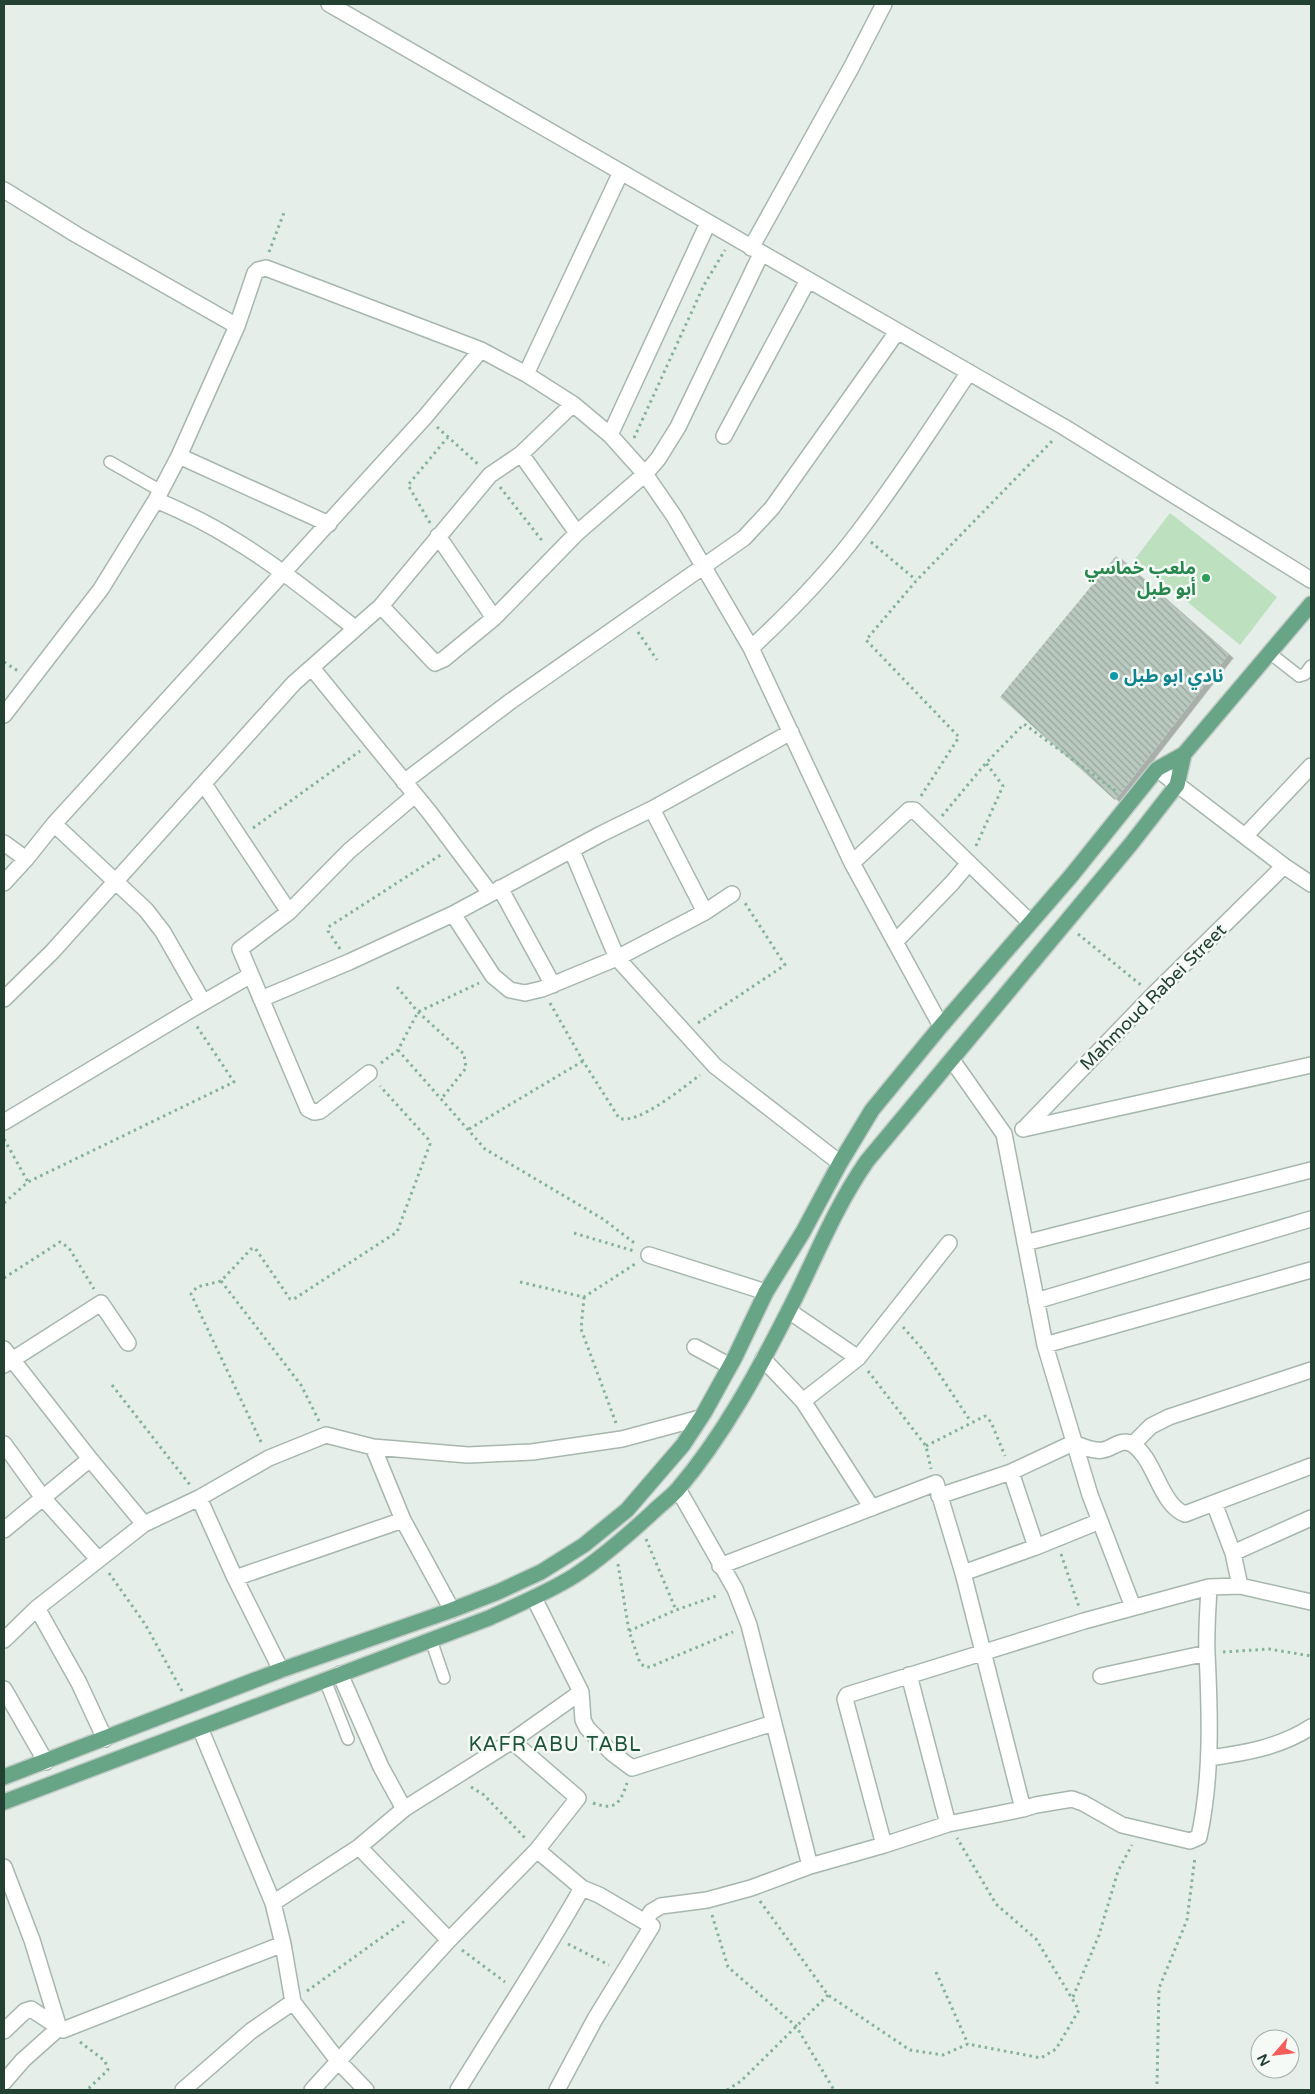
<svg xmlns="http://www.w3.org/2000/svg" width="1315" height="2094" viewBox="0 0 1315 2094" font-family="'Varela Round','Noto Sans Arabic',sans-serif">
<defs>
<pattern id="building-back-hatch" width="6" height="6" patternUnits="userSpaceOnUse" patternTransform="scale(1.25)"><rect width="6" height="6" fill="#bac9c0"/><path d="M-1 5l2 2M0 0l6 6M5-1l2 2" fill="none" stroke="#97a59d"/></pattern>
<filter id="shadow"><feDropShadow dx="5.5" dy="3" stdDeviation="0" flood-color="#0004"/></filter>
</defs>
<rect width="100%" height="100%" fill="#e5eee8"/>
<!-- grass -->
<path fill="#bde0be" d="M1170 513 1277 597 1240 645 1135 559Z"/>
<!-- building -->
<path fill="url(#building-back-hatch)" filter="url(#shadow)" d="M1116 556 1228 655 1115 800 1000 697Z"/>
<g fill="none" stroke-linecap="round" stroke-linejoin="round">
<!-- lane casing -->
<g stroke="#a7b7ae" stroke-width="14">
<path id="lane" d="M110 462 161 491
M1271 654 1299 676 1305 674 1311 666
M431 1640 444 1678
M325 1680 348 1739"/>
</g>
<!-- street casing -->
<g stroke="#a7b7ae" stroke-width="18">
<path id="street" d="M329 4 621 172
M4 190 77 235 237 326
M751 248 851 68 884 4
M610 435 708 223
M724 436 808 280
M521 454 577 533
M179 456 329 524
M156 500 179 456 237 326 255 273 258 270 266 268 481 350 526 374
M438 536 494 618
M381 606 435 663 444 659 494 618 577 533 645 474 658 459 678 427 761 254
M751 648C790 612 828 573 860 530 899 479 933 426 969 372
M312 668 430 813 490 893
M4 715 101 589 156 500C182 511 207 523 231 538 275 564 315 597 355 628
M1157 769 1284 866 1311 884
M404 782 511 701 744 538 772 508 897 332
M204 784 289 912
M652 809 705 912
M54 824 146 910 163 932 203 1002
M1246 835 1311 766
M4 843 26 859
M572 851 617 958 715 1066 840 1163
M852 863 909 810H914L1030 922
M4 883 26 859 54 824 425 417 481 350
M500 888 553 985
M453 914 493 976 510 990 525 993 542 989 617 958 705 912 732 894
M895 942 952 883 968 864
M4 999 52 952 294 683 381 606 490 475 521 454 573 404
M261 999 349 962 453 914 601 834 652 809 791 732
M941 1026 852 863 751 648 674 516 645 474 610 435 573 404 526 374 621 172 1064 427 1311 580
M952 1060 1004 1134 1045 1345 1090 1495 1133 1607
M369 1073 320 1111 314 1112 308 1109 240 949 289 912 349 851 415 795
M4 1122 187 1012 251 975
M1023 1129 1311 1065
M1024 1129 1153 995 1284 866
M1025 1243 1311 1170
M649 1255 766 1292
M1036 1301 1311 1219
M789 1311 858 1358
M1045 1345 1311 1270
M695 1347 730 1366
M4 1349 90 1459 144 1524
M763 1359 803 1401 872 1508
M4 1365 101 1303 128 1343
M803 1401 858 1358 949 1243
M4 1444 43 1498 98 1559
M1133 1444 1151 1426 1169 1417 1311 1370
M373 1447 403 1520 452 1610
M678 1489 735 1589 749 1625 810 1866
M939 1496 1011 1472 1073 1443C1082 1446 1094 1452 1103 1450 1113 1448 1122 1438 1132 1444 1155 1458 1160 1505 1185 1514L1311 1466
M199 1498 235 1578 281 1670
M1214 1503 1233 1553
M4 1530 90 1459
M1036 1547 1100 1521
M963 1573 1036 1547 1011 1472
M235 1578 403 1520
M1240 1586 1233 1553 1311 1518
M534 1598 581 1692 583 1720 587 1728 612 1753 632 1768 773 1723
M37 1608 79 1683 105 1739
M4 1640 37 1608 144 1524 199 1498 269 1458 326 1435 373 1447 468 1455 532 1452 622 1439 700 1418
M340 1674 381 1767 404 1809
M909 1675 948 1824
M1101 1676 1207 1653
M4 1689 46 1762
M200 1728 273 1903 283 1944 293 2002 339 2062 366 2090
M1209 1758C1246 1753 1280 1747 1311 1727
M1023 1809 1036 1805 1072 1799 1083 1803 1122 1825 1190 1841 1199 1837C1212 1777 1210 1714 1207 1653 1206 1631 1208 1609 1209 1587
M884 1845 845 1699 847 1695 1084 1621 1209 1587 1240 1586 1311 1602
M359 1847 449 1940
M537 1850 582 1888 599 1895 652 1926 595 2019 557 2090
M4 1867 32 1940 59 2028 23 2060 4 2082
M273 1903 359 1847 404 1809 512 1741 581 1692
M645 1922 651 1912 661 1906 707 1900 751 1888 810 1866 884 1845 948 1824 1023 1809 963 1573 936 1483 720 1566
M4 2031 25 2011 31 2009 63 2030 283 1944
M183 2090 251 2031 293 2002
M312 2090 449 1940 537 1850 578 1798 512 1741
M458 2090C499 2023 543 1957 582 1888"/>
</g>
<!-- primary casing -->
<g stroke="#c1cac6" stroke-width="18">
<path id="primary" d="M4 1777 281 1670 452 1610 498 1592 541 1572 584 1545 627 1510 683 1445 704 1413 735 1357 766 1292 803 1232 840 1163 872 1110 941 1026 1071 876 1157 769 1184 754 1311 604
M4 1802 489 1618C517 1605 547 1593 574 1576 602 1558 628 1535 653 1512 661 1504 671 1497 678 1489 723 1436 757 1373 788 1312 815 1260 833 1210 867 1161L1131 844 1177 785 1184 754"/>
</g>
<!-- path -->
<path stroke="#84b399" stroke-width="3" stroke-dasharray="2.5 4" stroke-linecap="butt" d="M269 252 285 210
M437 427 479 465
M634 438 704 285 725 250
M500 487 544 543
M430 523 408 485 448 437
M871 542 916 580
M638 632 657 660
M4 662 18 671
M921 796 959 737 866 640 916 581 1054 439
M942 816 986 763 1024 724 1117 792
M253 828 360 751
M976 846 1003 786 986 763
M1078 934 1141 985
M340 949 328 931V928L330 926 442 854
M397 987 418 1012 464 1054 466 1068 442 1098
M550 1003 583 1061 619 1118C637 1126 685 1086 700 1075
M698 1023 785 965 745 903
M398 1050 485 1149 603 1219 637 1245
M381 1063 398 1050 418 1012 479 983
M469 1129 583 1061
M4 1139 28 1182
M4 1203 28 1182 234 1082 196 1025
M574 1233 634 1251
M4 1278 60 1242 69 1248 94 1289
M221 1281 301 1385 319 1421
M520 1282 584 1297 635 1264
M584 1297 581 1329 616 1423
M903 1327 924 1351 971 1422
M868 1371 926 1446 931 1469
M112 1385 190 1485
M261 1442 191 1294 197 1287 221 1281 251 1249 255 1248 290 1299H294L397 1232 430 1144 428 1139 380 1086
M926 1446 985 1416 991 1422 1005 1456
M646 1539 676 1610
M1061 1554 1079 1607
M618 1564 629 1631 640 1663 645 1667H650L733 1632
M109 1573 145 1624 182 1691
M629 1631 676 1610 719 1595
M1223 1652 1269 1649 1311 1656
M471 1787 484 1795 526 1839
M593 1803C615 1811 620 1804 627 1783
M760 1901 828 1995 910 2050 943 2055 968 2044 1041 2058 1056 2049 1079 2010 1036 1939 996 1904 957 1838
M712 1915 728 1967 796 2026 834 2090
M568 1944 609 1965
M462 1950 505 1982
M936 1972 968 2044
M307 1991 406 1920
M1073 1997 1099 1935 1118 1871 1132 1845
M80 2042 105 2061 108 2070 87 2090
M1157 2084 1159 1988 1187 1920 1195 1857
M727 2090 741 2081 828 1995"/>
<!-- lane -->
<use href="#lane" stroke="#fff" stroke-width="11"/>
<!-- street -->
<use href="#street" stroke="#fff" stroke-width="15"/>
<!-- primary -->
<use href="#primary" stroke="#68a587" stroke-width="15"/>
</g>
<!-- markers -->
<circle fill="#2e9e5b" stroke="#f5faf7" stroke-width="2" cx="1206" cy="578" r="5"/>
<circle fill="#0f9aa8" stroke="#f5faf7" stroke-width="2" cx="1114" cy="676" r="5"/>
<g text-anchor="middle" stroke-width="5" stroke-linejoin="round" paint-order="stroke">
<!-- leisure labels -->
<g font-size="18" font-weight="bold" fill="#27864d" stroke="#f5faf7" text-anchor="end">
<text x="1196" y="574">ملعب خماسي<tspan x="1196" dy="21">أبو طبل</tspan></text>
</g>
<!-- culture labels -->
<g font-size="18" font-weight="bold" fill="#0d838f" stroke="#f5faf7" text-anchor="start">
<text x="1124" y="682">نادي ابو طبل</text>
</g>
<!-- street labels -->
<g font-size="18" fill="#234132" stroke="#f5faf7">
<text transform="translate(1153 997) rotate(-45)" y="6">Mahmoud Rabei Street</text>
</g>
<!-- quarter labels -->
<g font-size="20" letter-spacing="1" fill="#1e543a" stroke="#f5faf7">
<text x="555" y="1751">KAFR ABU TABL</text>
</g>
</g>
<!-- border -->
<rect width="1315" height="2094" fill="none" stroke="#234132" stroke-width="10"/>
<!-- north arrow -->
<g transform="translate(1275 2054) rotate(242)"><circle r="24" fill="#f5faf7" stroke="#a1b0a8"/>
<path d="M0-4L9 19L0 12L-9 19Z" fill="#f65d5b"/>
<text y="-8" font-size="14" font-weight="bold" text-anchor="middle" fill="#234132">N</text>
</g>
</svg>
